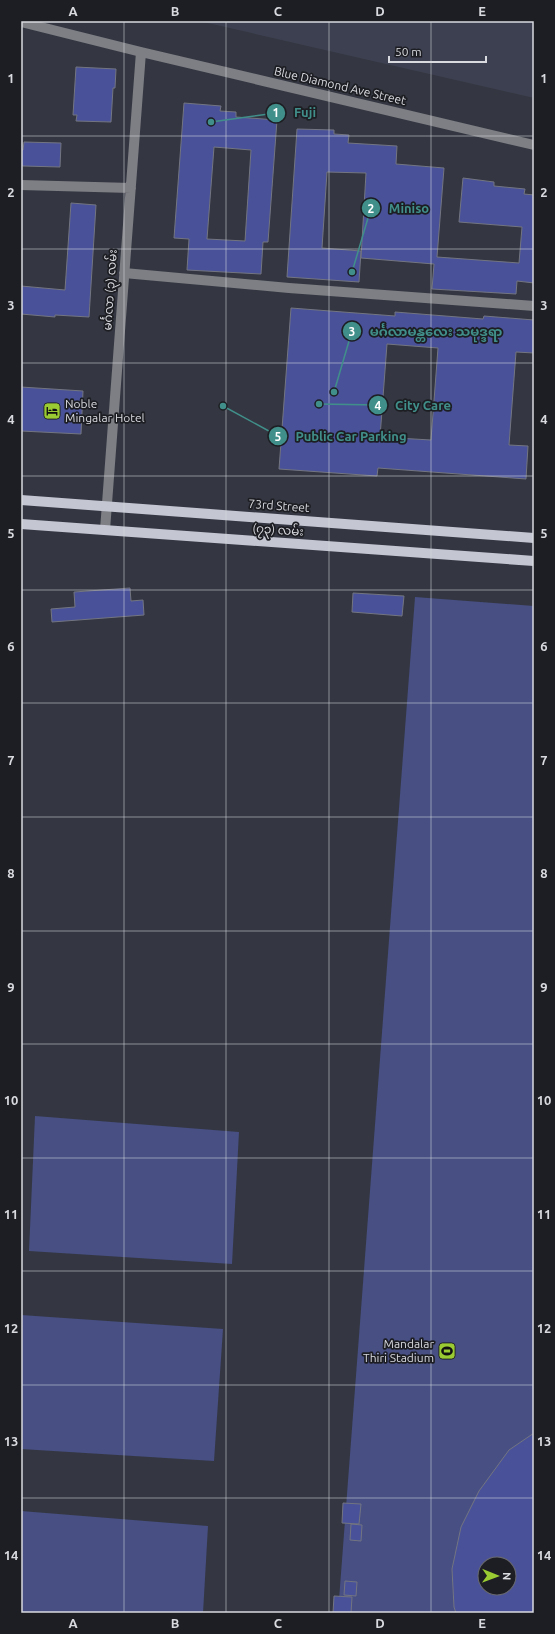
<svg xmlns="http://www.w3.org/2000/svg" width="555" height="1634" viewBox="0 0 555 1634" font-family="Ubuntu,'Noto Sans Myanmar',sans-serif">
<rect width="100%" height="100%" fill="#343741"/>
<!-- built -->
<path fill="#3d4050" d="M199 21H534V98Z"/>
<!-- green -->
<path fill="#474f83" fill-rule="evenodd" d="M415 597 534 606V1613H338ZM485 1564H509V1588H485Z
M35 1116 239 1132 232 1264 29 1251Z
M21 1315 223 1329 214 1461 21 1449Z
M21 1511 208 1526 203 1613H21Z"/>
<!-- building -->
<path fill="#495299" stroke="#737581" fill-rule="evenodd" d="M76 67 116 69 115 88H113L111 122 76 121 77 115H73Z
M184 103 221 106 220 111 236 112V117L277 120 268 242H263L261 274 187 270 189 239 174 238ZM214 147 251 150 245 241 207 239Z
M297 129 334 130V134L349 135 348 143 397 146 396 164 444 168 437 257 519 263 522 227 459 222 463 178 494 182V186L525 189 524 194 534 195V283L517 281 516 294 432 289 434 264 361 258 366 173 327 172 322 248 361 251 359 282 287 277Z
M24 142 61 143 60 167 23 166 21 165V150H23Z
M71 203 96 205 89 317 55 315V317L21 314V286L65 290Z
M291 308 395 316V312L483 319 484 316 534 320V353L516 352 509 445 528 446 526 479 378 468 377 476 279 469ZM387 344 438 348 431 440 380 437Z
M21 387 83 391 81 434 21 431Z
M130 588 131 601 143 600 144 615 52 622 51 609 75 607 74 592Z
M353 593 404 596 402 616 352 612Z
M534 1433V1613H456L454 1607 452 1569 461 1527 479 1491 509 1450ZM485 1564H509V1588H485Z
M343 1503 361 1504 359 1524 342 1523Z
M351 1524 362 1525 361 1541 350 1540Z
M345 1581 357 1582 356 1596 344 1595Z
M334 1596 352 1597 351 1613H333Z"/>
<g fill="none" stroke-linecap="round" stroke-linejoin="round">
<!-- minor -->
<path stroke="#7e7f85" stroke-width="10" d="M21 22 141 52 534 145
M21 185 131 188
M124 273 289 288 534 306
M105 530 141 52"/>
<!-- major -->
<path stroke="#c4c7d2" stroke-width="10" d="M21 500 534 538
M21 524 534 561"/>
</g>
<!-- grid -->
<path fill="none" stroke="#d8dae0" stroke-width="1" stroke-opacity="0.55" d="M124 21V1613M226 21V1613M329 21V1613M431 21V1613M21 136H534M21 249H534M21 363H534M21 476H534M21 590H534M21 703H534M21 817H534M21 931H534M21 1044H534M21 1158H534M21 1271H534M21 1385H534M21 1498H534"/>
<!-- icons -->
<defs>
<g id="hotel-square" transform="scale(0.9)"><rect x="-9" y="-9" width="18" height="18" rx="4" fill="#9bcb32" stroke="#1d1e23"/><path d="M-6-4.5h1.5V1H6V5H4.5V3h-9V5H-6ZM-4 0a1.8 1.8 0 1 1 3.6 0ZM.5 0V-2.5h3Q6-2.5 6 0Z" fill="#111"/></g>
<g id="stadium-square" transform="scale(0.9)"><rect x="-9" y="-9" width="18" height="18" rx="4" fill="#9bcb32" stroke="#1d1e23"/><path d="M0-5a6.5 5 0 1 0 0 10a6.5 5 0 1 0 0-10ZM-3.5-1.8h7v3.6h-7Z" fill="#111"/></g>
</defs>
<g fill-rule="evenodd">
<use href="#hotel-square" x="52" y="411"/>
<use href="#stadium-square" x="447" y="1351"/>
</g>
<g text-anchor="middle" stroke-width="3.5" stroke-linejoin="round" paint-order="stroke">
<!-- street labels -->
<g font-size="12" fill="#d8dae0" stroke="#1d1e23">
<text transform="translate(340 86) rotate(13)" y="4">Blue Diamond Ave Street</text>
<text transform="translate(110 290) rotate(-86)" y="4">မင်္ဂလာ (၃) လမ်း</text>
<text transform="translate(279 506) rotate(4)" y="4">73rd Street</text>
<text transform="translate(278 530) rotate(4)" y="4">(၇၃) လမ်း</text>
</g>
<!-- poi labels -->
<g font-size="12" fill="#d8dae0" stroke="#1d1e23" text-anchor="start">
<text x="65" y="408">Noble<tspan x="65" dy="14">Mingalar Hotel</tspan></text>
<text x="434" y="1348" text-anchor="end">Mandalar<tspan x="434" dy="14">Thiri Stadium</tspan></text>
</g>
</g>
<!-- callouts -->
<path fill="none" stroke="#418f8a" stroke-width="1.5" d="M211 122L276 113M352 272L371 208M334 392L352 331M319 404L378 405M223 406L278 436"/>
<g fill="#418f8a" stroke="#1d1e23" stroke-width="1.5">
<circle cx="211" cy="122" r="4"/>
<circle cx="352" cy="272" r="4"/>
<circle cx="334" cy="392" r="4"/>
<circle cx="319" cy="404" r="4"/>
<circle cx="223" cy="406" r="4"/>
<circle cx="276" cy="113" r="10"/>
<circle cx="371" cy="208" r="10"/>
<circle cx="352" cy="331" r="10"/>
<circle cx="378" cy="405" r="10"/>
<circle cx="278" cy="436" r="10"/>
</g>
<g font-size="12" text-anchor="middle" font-weight="bold" fill="#fff">
<text x="276" y="117">1</text>
<text x="371" y="213">2</text>
<text x="352" y="336">3</text>
<text x="378" y="410">4</text>
<text x="278" y="441">5</text>
</g>
<g font-size="13" text-anchor="middle" font-weight="bold" fill="#418f8a" stroke="#1d1e23" stroke-width="3.5" stroke-linejoin="round" paint-order="stroke">
<text x="305" y="117">Fuji</text>
<text x="409" y="213">Miniso</text>
<text x="436" y="336">မင်္ဂလာမန္တလေး သမုဒ္ဒရာ</text>
<text x="423" y="410">City Care</text>
<text x="351" y="441">Public Car Parking</text>
</g>
<!-- border -->
<rect width="555" height="1634" fill="none" stroke="#1d1e23" stroke-width="44"/>
<!-- north arrow -->
<g transform="translate(497 1576) rotate(91)"><circle r="19" fill="#1d1e23" stroke="#68696f"/>
<path d="M0-3L7 15L0 10L-7 15Z" fill="#9bcb32"/>
<text y="-6" font-size="11" font-weight="bold" text-anchor="middle" fill="#d8dae0">N</text>
</g>
<!-- scale -->
<path d="M389 56v6h97v-6" fill="none" stroke="#d8dae0" stroke-width="2"/>
<text x="395" y="56" font-size="12" fill="#d8dae0" stroke="#1d1e23" stroke-width="3" paint-order="stroke">50 m</text>
<rect x="22" y="22" width="511" height="1590" fill="none" stroke="#d8dae0" stroke-width="1.5"/>
<g font-size="13" text-anchor="middle" font-weight="bold" fill="#d8dae0">
<text x="73" y="16">A</text>
<text x="175" y="16">B</text>
<text x="278" y="16">C</text>
<text x="380" y="16">D</text>
<text x="482" y="16">E</text>
<text x="11" y="83">1</text>
<text x="544" y="83">1</text>
<text x="11" y="197">2</text>
<text x="544" y="197">2</text>
<text x="11" y="310">3</text>
<text x="544" y="310">3</text>
<text x="11" y="424">4</text>
<text x="544" y="424">4</text>
<text x="11" y="538">5</text>
<text x="544" y="538">5</text>
<text x="11" y="651">6</text>
<text x="544" y="651">6</text>
<text x="11" y="765">7</text>
<text x="544" y="765">7</text>
<text x="11" y="878">8</text>
<text x="544" y="878">8</text>
<text x="11" y="992">9</text>
<text x="544" y="992">9</text>
<text x="11" y="1105">10</text>
<text x="544" y="1105">10</text>
<text x="11" y="1219">11</text>
<text x="544" y="1219">11</text>
<text x="11" y="1333">12</text>
<text x="544" y="1333">12</text>
<text x="11" y="1446">13</text>
<text x="544" y="1446">13</text>
<text x="11" y="1560">14</text>
<text x="544" y="1560">14</text>
<text x="73" y="1628">A</text>
<text x="175" y="1628">B</text>
<text x="278" y="1628">C</text>
<text x="380" y="1628">D</text>
<text x="482" y="1628">E</text>
</g>
</svg>
